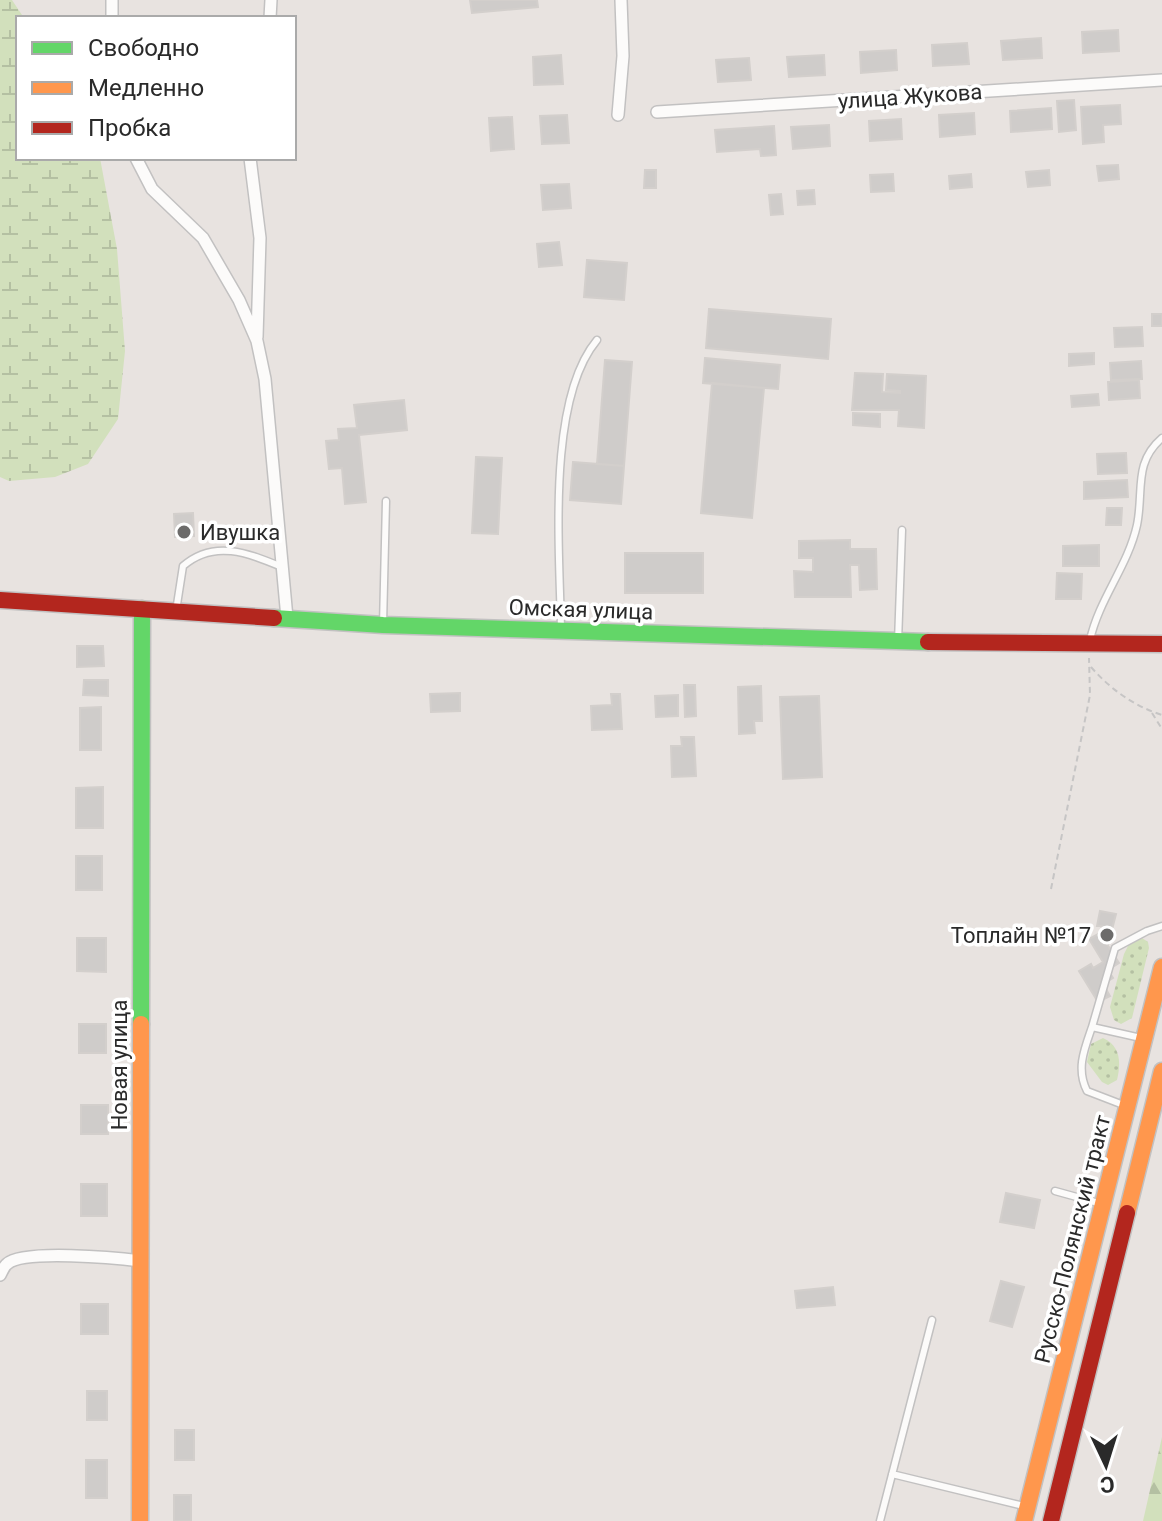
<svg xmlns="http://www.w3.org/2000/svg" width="1162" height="1521" viewBox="0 0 1162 1521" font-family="Roboto,sans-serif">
<defs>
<pattern id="grass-dots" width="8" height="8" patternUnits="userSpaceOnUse" patternTransform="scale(2)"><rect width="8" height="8" fill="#d2e0bc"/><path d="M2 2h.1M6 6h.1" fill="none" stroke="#b4c0a2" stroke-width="1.8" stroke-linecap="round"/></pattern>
<pattern id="forest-firs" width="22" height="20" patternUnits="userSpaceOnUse" patternTransform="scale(2)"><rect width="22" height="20" fill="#d2e0bc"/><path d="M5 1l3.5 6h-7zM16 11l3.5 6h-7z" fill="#b4c0a2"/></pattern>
<pattern id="wetland-marsh" width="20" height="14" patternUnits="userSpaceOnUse" patternTransform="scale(2)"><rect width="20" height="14" fill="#d2e0bc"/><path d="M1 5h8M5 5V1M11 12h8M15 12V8" fill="none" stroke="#b4c0a2"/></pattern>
</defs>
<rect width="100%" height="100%" fill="#e8e3e0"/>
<!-- grass -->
<path fill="url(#grass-dots)" d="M1142 938 1148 942 1149 948 1132 1018 1121 1024 1114 1020 1110 1007 1124 954 1129 944Z
M1103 1038C1121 1046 1121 1063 1117 1080L1108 1085 1102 1082 1087 1062 1091 1044Z"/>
<!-- forest -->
<path fill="url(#forest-firs)" d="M1162 1437V1521H1143Z"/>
<!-- wetland -->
<path fill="url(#wetland-marsh)" d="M0 0H12L24 18H18V158H100L117 249 125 351 118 419 88 464 55 477 9 481 0 477Z"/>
<!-- building -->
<path fill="#cfccca" stroke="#d3cfcc" stroke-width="2" d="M470 0H537L538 7 472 13Z
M1118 30 1119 51 1083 53 1082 32Z
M1041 38 1042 58 1003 60 1001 41Z
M967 43 969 64 933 66 932 45Z
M896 50 897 70 861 73 860 52Z
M561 55 563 84 534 85 533 57Z
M824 55 825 75 789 77 787 57Z
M749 58 751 80 718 82 716 60Z
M1074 100 1076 130 1059 132 1057 101Z
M1120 105 1121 124 1103 125 1104 142 1083 144 1081 107Z
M1051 108 1052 129 1011 132 1010 111Z
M974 113 975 134 940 137 939 115Z
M567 115 569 143 542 144 540 116Z
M512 117 514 149 491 151 489 118Z
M901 119 902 139 870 141 869 121Z
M829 125 830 146 793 149 791 127Z
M774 126 776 155 761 156 760 149 717 152 715 130Z
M1118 165 1119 179 1099 181 1097 166Z
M645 170H656V188H644Z
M1049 170 1050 185 1028 187 1026 172Z
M893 174 894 191 871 192 870 175Z
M971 174 972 187 950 189 949 176Z
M569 184 571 208 543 210 541 185Z
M814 190 815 204 798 205 797 191Z
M781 194 783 214 771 215 769 195Z
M559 242 562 265 539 267 537 244Z
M587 260 627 263 624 300 584 297Z
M709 309 831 319 828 359 706 348Z
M1152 314H1162V326H1152Z
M1142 327 1143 346 1115 347 1114 328Z
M1094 353V364L1069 366V354Z
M705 358 780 365 778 389 703 383Z
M605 360 632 362 624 466 597 464Z
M1141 361 1142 379 1111 380 1110 363Z
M855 373 883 374 882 392 900 393V391L886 390 887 374 926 376 924 428 898 426 899 410H852Z
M1139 380 1140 398 1109 400 1108 382Z
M712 383 764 388 752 518 701 513Z
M1098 394 1099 405 1072 407 1071 396Z
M404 400 407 430 359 435 366 502 345 504 342 468 329 469 326 441 339 440 338 429 357 428 354 405Z
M853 413 880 414V427L853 425Z
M1126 453 1127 473 1098 474 1097 454Z
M476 457 502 458 498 534 472 533Z
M573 462 624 466 621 504 570 500Z
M1127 480 1128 497 1084 499V482Z
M1107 508H1122L1121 525H1106Z
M193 513 194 536 175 537 174 514Z
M850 540V549H876L877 589 860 590 859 565H850L851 597H795L794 571 813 572V558H799V541Z
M1099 545V566H1063V546Z
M625 553H703V593H625Z
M1057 573 1082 574 1081 599H1056Z
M77 646H103L104 666 77 667Z
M84 680H108V696L83 695Z
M684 685H695L696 716 685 717Z
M761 686 762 721H754L755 733 739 734 738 687Z
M460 693V711L431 712 430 694Z
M611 694H620L622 729 592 730 591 706 612 705Z
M678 695V716L656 717 655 696Z
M819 696 822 777 783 779 780 697Z
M101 707V750H80V708Z
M681 737H694L696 776 672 777 671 746H682Z
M103 787V828H76V788Z
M76 856H102V890H76Z
M1100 911 1116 914 1108 945 1100 933 1102 926H1097Z
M1100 933 1119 963 1108 970 1113 978 1103 984 1110 996 1098 1002 1079 971 1091 964 1093 968 1103 962 1089 939Z
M77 938H106V972L77 971Z
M79 1024H106V1053H79Z
M81 1105H108V1134H81Z
M81 1184H107V1216H81Z
M1006 1193 1040 1200 1034 1228 1000 1222Z
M1001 1281 1024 1287 1012 1327 990 1321Z
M833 1287 835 1305 797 1308 795 1291Z
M81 1304H108V1334H81Z
M87 1391H107V1420H87Z
M175 1430H194V1460H175Z
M86 1460H107V1498H86Z
M174 1495H191V1521H174Z"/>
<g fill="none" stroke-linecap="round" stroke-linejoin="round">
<!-- lane casing -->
<g stroke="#c2c1c1" stroke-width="9">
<path id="lane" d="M176 611 183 566C214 539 248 553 282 567
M383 625 386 501
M561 631C560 553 546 401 597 340
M1090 640C1099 599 1128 566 1137 525 1144 491 1133 463 1162 438
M898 642 902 530
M1092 1027C1084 1050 1076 1069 1087 1091L1126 1106
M1141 1038 1092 1027 1115 948 1147 931 1162 926
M1055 1191 1102 1204
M892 1474 1024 1506
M880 1521 932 1320"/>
</g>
<!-- street casing -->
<g stroke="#c2c1c1" stroke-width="14">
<path id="street" d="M112 0V18
M270 18 271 0
M657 112 1162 80
M618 115 623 56 621 0
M136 158 152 189 203 238 239 300 257 341 265 379 287 618
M250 158 260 238 257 337
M0 1275C1 1273 5 1265 7 1264 23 1249 117 1258 141 1261"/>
</g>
<!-- fast casing -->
<g stroke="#c2c1c1" stroke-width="19">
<path id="fast" d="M274 618 383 625 928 642
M141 1024 142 609"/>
</g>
<!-- slow casing -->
<g stroke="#c2c1c1" stroke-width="19">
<path id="slow" d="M1127 1213 1162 1071
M140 1521 141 1024
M1024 1521 1162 967"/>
</g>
<!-- jam casing -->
<g stroke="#c2c1c1" stroke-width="19">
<path id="jam" d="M0 600 274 618
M928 642 1162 644
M1051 1521 1127 1213"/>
</g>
<!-- path -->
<path stroke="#c6c5c5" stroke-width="2" stroke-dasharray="6 4" stroke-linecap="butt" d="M1091 667C1110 689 1134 706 1162 715
M1152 713 1162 729
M1051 889 1090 695 1089 658"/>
<!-- lane -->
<use href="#lane" stroke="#fcfbfa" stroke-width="6"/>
<!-- street -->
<use href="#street" stroke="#fcfbfa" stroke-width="11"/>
<!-- fast -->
<use href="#fast" stroke="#63d668" stroke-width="16"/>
<!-- slow -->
<use href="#slow" stroke="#ff974d" stroke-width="16"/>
<!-- jam -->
<use href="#jam" stroke="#b3261e" stroke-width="16"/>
</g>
<!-- markers -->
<g fill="#6c6b6a" stroke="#fff" stroke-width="3">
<circle cx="184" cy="532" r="8"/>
<circle cx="1107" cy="935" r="8"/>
</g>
<g text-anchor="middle" stroke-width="7" stroke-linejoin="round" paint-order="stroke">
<!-- street labels -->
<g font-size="22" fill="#2a2a2a" stroke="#fff">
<text transform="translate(910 96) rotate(-4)" y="8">улица Жукова</text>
<text transform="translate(581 609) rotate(2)" y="8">Омская улица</text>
<text transform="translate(119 1065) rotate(-90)" y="8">Новая улица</text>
<text transform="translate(1072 1239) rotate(-76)" y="8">Русско-Полянский тракт</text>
</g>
<!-- poi labels -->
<g font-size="22" fill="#2a2a2a" stroke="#fff" text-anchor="start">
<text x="200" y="540">Ивушка</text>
<text x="1091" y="943" text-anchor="end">Топлайн №17</text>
</g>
</g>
<!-- legend -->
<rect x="16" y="16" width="280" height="144" fill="#ffffff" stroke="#aaaaaa" stroke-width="2"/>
<rect x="32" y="42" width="40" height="12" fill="#63d668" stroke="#aaaaaa" stroke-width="2"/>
<text x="88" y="56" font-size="24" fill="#2a2a2a">Свободно</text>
<rect x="32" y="82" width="40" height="12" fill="#ff974d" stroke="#aaaaaa" stroke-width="2"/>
<text x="88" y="96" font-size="24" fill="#2a2a2a">Медленно</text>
<rect x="32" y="122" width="40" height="12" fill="#b3261e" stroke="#aaaaaa" stroke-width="2"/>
<text x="88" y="136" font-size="24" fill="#2a2a2a">Пробка</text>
<!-- north arrow -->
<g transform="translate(1106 1465) rotate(176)" stroke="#ffffff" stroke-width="6" paint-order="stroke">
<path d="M0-6L14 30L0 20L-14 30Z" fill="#2a2a2a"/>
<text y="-12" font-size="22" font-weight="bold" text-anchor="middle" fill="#2a2a2a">С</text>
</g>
</svg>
